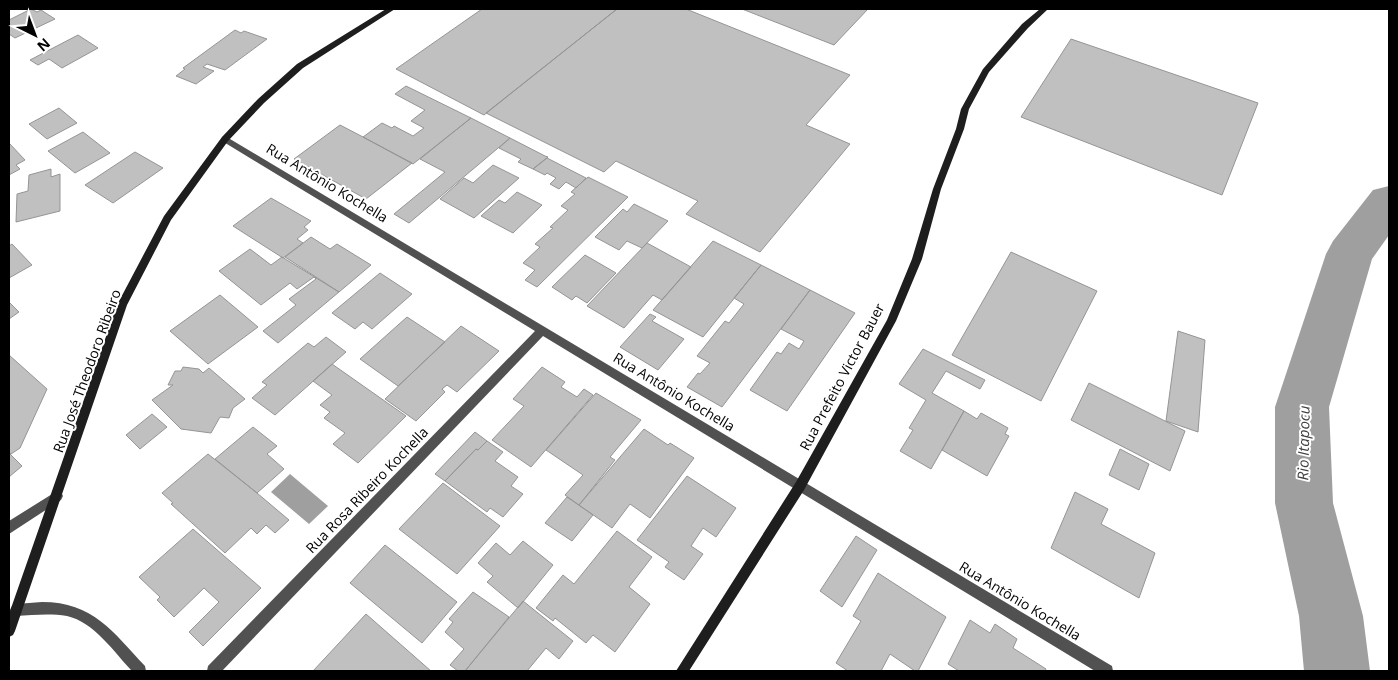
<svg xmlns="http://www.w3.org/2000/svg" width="1398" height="680" viewBox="0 0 1398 680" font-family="'Open Sans',sans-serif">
<rect width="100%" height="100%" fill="#fff"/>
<!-- water -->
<path fill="#9f9f9f" d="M290 474 328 506 309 524 271 492Z"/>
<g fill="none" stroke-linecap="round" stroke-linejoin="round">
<!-- river -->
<path fill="#9f9f9f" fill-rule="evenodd" d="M1389 186V235L1372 259 1329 407 1333 503 1363 616 1370 671H1304L1299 616 1275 503V407L1326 254 1333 241 1373 190Z"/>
</g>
<!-- building -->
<path fill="#c0c0c0" stroke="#959595" d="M31 9 37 12 41 10 55 19 15 38 9 34V20Z
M482 9H617L484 115 396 69Z
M617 9H686L850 75 806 125 850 144 760 252 686 214 698 201 616 161 604 172 486 113Z
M742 9H868L834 45Z
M235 30 241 33 244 31 267 39 225 70 207 64 203 67 214 71 196 84 176 76 185 69 183 68Z
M78 35 98 48 62 68 49 59 38 65 30 60Z
M1071 39 1258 103 1222 195 1021 117Z
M406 86 471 118 413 164 363 137 382 123 392 128 394 126 413 136 424 128 411 121 425 110 395 94Z
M59 108 77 123 47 139 29 124Z
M471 118 510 138 409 223 394 214 445 172 420 159Z
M340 125 363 137 412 163 366 199 294 159Z
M83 132 110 153 75 173 48 151Z
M510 138 545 156 548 157 533 169 518 162 521 159 499 148Z
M9 143 25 160 16 165 20 169 9 175Z
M135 152 163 168 113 203 85 185Z
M547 158 586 178 576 188 566 182 559 189 550 184 556 178 547 173 545 175 533 169Z
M493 165 519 178 474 218 440 199 464 178 473 183Z
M51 169V177L60 174V211L16 222 17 194 28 191 29 175Z
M588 177 628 197 537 287 525 280 535 270 523 263 540 247 535 244 553 228 550 227 568 210 561 206 575 194 571 192Z
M517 192 542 205 513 233 481 216 499 200 505 203Z
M271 198 311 221 304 227 308 230 297 239 303 243 283 258 233 226Z
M634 204 668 221 642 248 627 241 619 250 595 237 623 209 627 212Z
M311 237 330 249 337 244 371 265 339 292 285 257Z
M713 241 761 265 703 337 653 310Z
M647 243 691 267 662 300 653 295 624 328 587 306Z
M12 244 32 265 9 278V246Z
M250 249 271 265 282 257 339 292 278 343 263 331 296 305 289 299 316 279 314 277 297 289 290 283 261 305 219 271Z
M1011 252 1097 291 1041 401 952 355Z
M585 255 616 273 587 303 576 296 572 300 552 287Z
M761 265 810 290 722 407 687 387 698 373 700 374 710 363 697 356 725 321 729 323 744 304 734 298Z
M380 273 412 294 372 329 363 322 355 329 332 313Z
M810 290 855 313 787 411 750 390 777 352 781 354 789 343 799 349 804 341 781 329Z
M220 295 258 327 208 364 170 331Z
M9 302 19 312 9 319Z
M650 314 656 317 652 321 684 339 658 370 620 347Z
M407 317 445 342 398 386 360 359Z
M461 326 499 351 457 392 447 385 442 389 445 392 416 421 385 399Z
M1178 331 1205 340 1198 432 1166 421Z
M326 337 346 352 275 415 252 398 267 385 262 382 308 343 314 347Z
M923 349 985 380 980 389 946 371 932 393 964 411 931 469 900 451 913 430 909 428 926 400 899 384Z
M9 355 47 389 20 448 11 454 9 452Z
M332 364 406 416 358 463 333 444 345 433 324 418 330 412 320 405 332 395 313 381Z
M183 367 199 369 203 373 209 368 245 399 233 408 229 418 220 417 211 433 181 429 152 400 173 385H168L175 371H181Z
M542 367 565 382 561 387 577 397 584 389 593 395 531 467 492 440 524 406 513 399Z
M1089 383 1185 431 1170 471 1071 420Z
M596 393 641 420 610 457 615 460 579 505 565 495 583 475 546 450Z
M964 411 977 419 981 413 1008 428 1005 434 1009 436 987 476 942 450Z
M152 414 167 427 140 449 126 435Z
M253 427 277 446 267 454 284 469 257 493 215 459Z
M644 429 668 445 670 443 694 458 650 518 630 504 612 528 579 505Z
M475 432 487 441 478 450 476 449 445 481 435 474Z
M487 441 503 452 495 461 518 477 511 486 523 494 503 517 490 508 487 512 445 481 476 449 478 450Z
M1120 449 1149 464 1139 490 1109 475Z
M9 453 22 466 9 477Z
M208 454 257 493 289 520 275 533 266 525 257 534 251 528 225 553 171 504 173 503 162 493Z
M687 476 736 508 716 537 703 528 691 546 703 554 684 580 665 567 669 562 637 540Z
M443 483 500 526 457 574 399 529Z
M1075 492 1108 509 1101 524 1155 553 1139 598 1051 548Z
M567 497 593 515 572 541 545 523Z
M193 529 261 588 203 646 189 632 219 602 204 588 174 617 157 600 160 597 139 577Z
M617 531 652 557 629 587 650 604 615 652 593 635 586 643 555 618 553 621 536 608 563 575 574 584Z
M856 536 877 550 842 607 820 591Z
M523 541 553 565 518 608 487 582 493 576 478 563 496 543 510 555Z
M385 545 457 602 422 643 350 583Z
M878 573 946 617 918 671H915L890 654 881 671H848L836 663 861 621 853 616Z
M473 592 509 617 465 671H458L450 665 464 649 445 632 453 622 449 619Z
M523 601 573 641 559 659 546 648 527 671H465Z
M366 614 431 671H313Z
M970 620 990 633 995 624 1017 639 1013 648 1046 669 1045 671H959L948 664Z"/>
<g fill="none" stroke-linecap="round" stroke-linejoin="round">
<!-- minor -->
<path fill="#515151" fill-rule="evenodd" d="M225 136 1112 666 1113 671H1095L543 336 222 671H207L208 666 535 331 222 141V137Z
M57 491 61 492 63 496 61 500 9 534V521Z"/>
<!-- tertiary -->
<path fill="#515151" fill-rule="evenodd" d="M42 602C93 602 113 632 145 666L146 671H132C114 652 94 622 67 616 50 613 33 615 16 616L12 614 10 610 12 606 16 604Z"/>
<!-- secondary -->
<path fill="#1e1e1e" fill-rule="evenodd" d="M386 9H395L303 68 264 103 228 141 171 220 127 305 15 631 13 635 9 637V614L117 305 164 216 222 137 258 99 297 64Z
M1040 9H1048L1028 28 989 72 969 109 964 129 941 189 922 259 896 321 804 490 689 671H676L796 482 887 320 912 259 933 189 956 129 961 109 983 69 1022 24Z"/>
</g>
<g text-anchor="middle" stroke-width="4" stroke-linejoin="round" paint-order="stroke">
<!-- street labels -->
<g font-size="14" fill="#000" stroke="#fff">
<text transform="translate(327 183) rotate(31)" y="5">Rua Antônio Kochella</text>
<text transform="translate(87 371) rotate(-70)" y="5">Rua José Theodoro Ribeiro</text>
<text transform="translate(842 377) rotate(-62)" y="5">Rua Prefeito Victor Bauer</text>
<text transform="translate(674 392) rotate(31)" y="5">Rua Antônio Kochella</text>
<text transform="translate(367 490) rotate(-46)" y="5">Rua Rosa Ribeiro Kochella</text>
<text transform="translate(1020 601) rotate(31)" y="5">Rua Antônio Kochella</text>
</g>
<!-- water labels -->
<g font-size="15" font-style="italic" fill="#404040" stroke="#fff">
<text transform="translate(1304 443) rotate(-89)" y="5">Rio Itapocu</text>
</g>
</g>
<!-- border -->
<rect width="1398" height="680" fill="none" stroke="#000000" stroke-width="20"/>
<!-- north arrow -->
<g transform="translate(35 35) rotate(138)" stroke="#ffffff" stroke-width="4" paint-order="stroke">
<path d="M0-4L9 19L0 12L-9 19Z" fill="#000000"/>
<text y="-8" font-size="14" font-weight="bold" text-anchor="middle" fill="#000000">N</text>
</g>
</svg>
